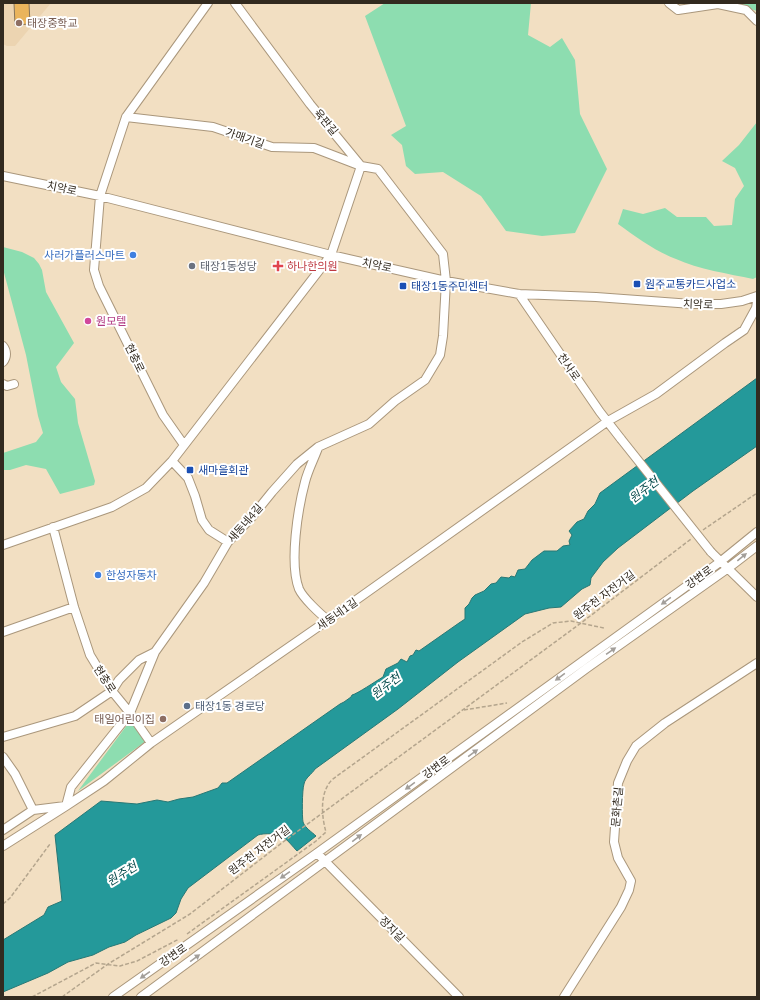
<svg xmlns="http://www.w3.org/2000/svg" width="760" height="1000" viewBox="0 0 760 1000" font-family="Lato,'Noto Sans KR',sans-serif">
<rect width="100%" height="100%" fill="#f2dfc2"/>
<!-- built -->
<path fill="#ecd4b1" d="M3 3H51L15 46H7L3 44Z"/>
<!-- green -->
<path fill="#8dddb0" d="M385 3H531L528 35 550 47 562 38 575 60 580 114 607 169 575 233 542 236 506 231 481 196 443 172 415 174 406 166 402 145 391 135 406 126 365 16Z
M689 3H757V11L744 7 718 5 703 11Z
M757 122V277L753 279C729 274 698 269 676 259 655 251 636 237 618 224L623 209 643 214 665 208 677 217H706L714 226 732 225 735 199 744 186 735 168 722 161 739 145Z
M3 247 22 252 34 258 39 264 42 270 46 292 74 343 56 367 61 382 75 399 78 423 95 481 94 485 60 494 46 469 26 465 10 470H3V453L36 442 43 433 38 416 26 355 3 269Z
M130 721 146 741 78 791Z"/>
<!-- water -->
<path fill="#24999a" stroke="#287875" d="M757 378V446L693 491 618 548 603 562 591 578 590 585 582 589 561 607 549 608 525 614 458 662 398 709 315 769C312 774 305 778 304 784 302 790 302 817 303 822 305 828 312 832 316 836L297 851C293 847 288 840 283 837 278 833 264 833 258 835L188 888 181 899 176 913 171 918 136 935 125 942 109 947 93 955 68 962 48 973 3 992V940L44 915 48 907 62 901 55 835 101 801 137 804 157 800 168 802 179 799 193 797 218 788 222 783H227L340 704 344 702 351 697 352 695C357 694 376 681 383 677L386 669 398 663 401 659 407 662 410 656 413 655 416 650 419 651 459 623 465 619V608L469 604 472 598 475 595 484 591 491 584 496 583 501 577 509 578 511 576 515 577 518 570 525 569 532 560 544 551H557L563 546 570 545 569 541 572 535 569 531 577 522 584 519 588 511 595 504 600 493Z"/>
<!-- building -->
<path fill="#eab45c" stroke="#86745a" d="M14 3H29L30 24 15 25Z"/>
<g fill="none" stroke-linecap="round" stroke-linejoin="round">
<!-- minor casing -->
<g stroke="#aa977c" stroke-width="10">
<path id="minor" d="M669 3 678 10 718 4 746 10 757 21
M3 176 100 196 331 255 446 281 519 294 596 297 692 304H721L742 301 757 296
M519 294 600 412 621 439
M3 346C7 351 7 357 3 362
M3 384 7 386 14 384
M184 445 163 415 99 286 94 270 100 196 126 117 208 3
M318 448C314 459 308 470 305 482 298 508 289 563 299 589 303 598 320 614 328 620
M172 461 188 478 195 496 202 520 209 530 228 542
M53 527 74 607 90 655 112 691 130 713 151 743
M3 545 112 507 146 488 172 461 331 255 361 166 310 104 235 3
M711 552 757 597
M3 632 74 607
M3 737 75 716 112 691 119 680 139 660 155 652 204 583 228 542 251 518 272 492 297 464 318 447 369 424 395 401 425 380 440 355 443 336 446 281 443 254 378 169 361 166 314 148 272 147 213 127 126 117
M3 757 15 774 33 810
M66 806 71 787 130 713 155 652
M3 830 33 810 65 806
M3 846 66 806 104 781 151 743 328 620 608 421 656 394 725 343 744 330 756 308 757 302
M317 853 459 997
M113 997 317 853 720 562 757 532
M141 997 587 668 727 569 757 546
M564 997 621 907 629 890 631 881 618 858 614 842 618 783 627 761 636 746 665 723 757 663"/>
</g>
<!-- path -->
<path stroke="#b4a58d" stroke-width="1.5" stroke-dasharray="4 2" stroke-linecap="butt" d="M703 530 757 493
M464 710 507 703
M3 904 10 898 50 844
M187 934 316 841 326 832C322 818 320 798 328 785 330 781 334 778 337 776L522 642 553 623 571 621 604 628
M32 997 96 963 120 966 137 961 179 939
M62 997 108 964 190 914 283 842 581 623 691 539"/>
<!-- minor -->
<use href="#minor" stroke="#fff" stroke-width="8"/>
<!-- minor-bridge casing -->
<g stroke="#aa977c" stroke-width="10" stroke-linecap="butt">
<path id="minor-bridge" d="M621 439 711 552"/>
</g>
<!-- minor-bridge -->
<use href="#minor-bridge" stroke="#fff" stroke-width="8"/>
</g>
<!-- one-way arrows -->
<defs><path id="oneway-solid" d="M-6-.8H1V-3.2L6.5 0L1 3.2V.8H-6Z"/></defs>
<g fill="#a39f9a">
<use href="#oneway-solid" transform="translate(742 557) rotate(-39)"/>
<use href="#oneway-solid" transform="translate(666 601) rotate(144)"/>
<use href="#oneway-solid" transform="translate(611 651) rotate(-35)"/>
<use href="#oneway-solid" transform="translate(560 677) rotate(144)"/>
<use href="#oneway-solid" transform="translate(473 753) rotate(-36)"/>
<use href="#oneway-solid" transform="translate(410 786) rotate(144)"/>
<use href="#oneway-solid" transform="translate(357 838) rotate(-37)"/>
<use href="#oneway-solid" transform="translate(285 875) rotate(145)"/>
<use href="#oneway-solid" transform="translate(195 958) rotate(-36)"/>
<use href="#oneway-solid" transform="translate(145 975) rotate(145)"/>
</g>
<!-- markers -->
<g fill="#8d6e63" stroke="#fff" stroke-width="1.5">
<circle cx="19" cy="23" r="4"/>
<circle cx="163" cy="719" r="4"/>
</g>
<g fill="#3f7fe0" stroke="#fff" stroke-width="1.5">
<circle cx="133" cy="255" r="4"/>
<circle cx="98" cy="575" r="4"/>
</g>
<circle fill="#6b7280" stroke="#fff" stroke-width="1.5" cx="192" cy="266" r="4"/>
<path fill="#e0444e" stroke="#fff" stroke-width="1.5" d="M276 260h4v4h4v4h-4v4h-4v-4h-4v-4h4z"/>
<g fill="#1a4fb4" stroke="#fff" stroke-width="1.5">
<rect x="633" y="280" width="8" height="8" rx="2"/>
<rect x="399" y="282" width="8" height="8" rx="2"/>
<rect x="186" y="466" width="8" height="8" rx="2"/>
</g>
<circle fill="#d1479c" stroke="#fff" stroke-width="1.5" cx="88" cy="321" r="4"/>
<circle fill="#5c6f8a" stroke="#fff" stroke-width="1.5" cx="187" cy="706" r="4"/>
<g text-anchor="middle" stroke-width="4" stroke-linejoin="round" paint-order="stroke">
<!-- education labels -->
<g font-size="11" fill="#785e54" stroke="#fff" text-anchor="start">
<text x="27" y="27">태장중학교</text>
<text x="155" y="723" text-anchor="end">태일어린이집</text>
</g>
<!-- street labels -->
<g font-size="11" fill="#322a1f" stroke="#fff">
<text transform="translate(326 122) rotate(50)" y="4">육판길</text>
<text transform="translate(245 138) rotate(19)" y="4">가매기길</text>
<text transform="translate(62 188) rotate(12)" y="4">치악로</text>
<text transform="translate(377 265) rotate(12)" y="4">치악로</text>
<text transform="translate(698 304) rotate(2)" y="4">치악로</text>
<text transform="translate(135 358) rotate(64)" y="4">현충로</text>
<text transform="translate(569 367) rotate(55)" y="4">천사로</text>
<text transform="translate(245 523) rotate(-49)" y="4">새동네4길</text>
<text transform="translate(699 577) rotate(-36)" y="4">강변로</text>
<text transform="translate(604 595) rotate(-37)" y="4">원주천 자전거길</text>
<text transform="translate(337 614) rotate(-35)" y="4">새동네1길</text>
<text transform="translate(105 679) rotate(57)" y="4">현충로</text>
<text transform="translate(436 767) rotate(-36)" y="4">강변로</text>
<text transform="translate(617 807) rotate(-85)" y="4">문화촌길</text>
<text transform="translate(259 850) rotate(-37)" y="4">원주천 자전거길</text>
<text transform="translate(392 929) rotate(45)" y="4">정지길</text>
<text transform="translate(173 955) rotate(-35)" y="4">강변로</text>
</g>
<!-- shop labels -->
<g font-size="11" fill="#366cbe" stroke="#fff" text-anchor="end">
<text x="125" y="259">사러가플러스마트</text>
<text x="106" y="579" text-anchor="start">한성자동차</text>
</g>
<!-- worship labels -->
<g font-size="11" fill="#5b616d" stroke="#fff" text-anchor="start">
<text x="200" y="270">태장1동성당</text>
</g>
<!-- health labels -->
<g font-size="11" fill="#be3a42" stroke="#fff" text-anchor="start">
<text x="287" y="270">하나한의원</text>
</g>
<!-- transit labels -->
<g font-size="11" fill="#164399" stroke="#fff" text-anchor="start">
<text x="645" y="288">원주교통카드사업소</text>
<text x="411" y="290">태장1동주민센터</text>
<text x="198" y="474">새마을회관</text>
</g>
<!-- hotel labels -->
<g font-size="11" fill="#b23c85" stroke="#fff" text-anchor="start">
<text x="96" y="325">원모텔</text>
</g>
<!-- service labels -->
<g font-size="11" fill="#4e5e75" stroke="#fff" text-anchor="start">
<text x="195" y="710">태장1동 경로당</text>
</g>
<!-- water labels -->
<g font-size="12" font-style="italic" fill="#05494a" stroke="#fff">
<text transform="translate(644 490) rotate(-37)" y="4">원주천</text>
<text transform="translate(386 686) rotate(-37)" y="4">원주천</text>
<text transform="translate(122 874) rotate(-32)" y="4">원주천</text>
</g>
</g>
<!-- border -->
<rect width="760" height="1000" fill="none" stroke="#322a1f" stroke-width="8"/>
</svg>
